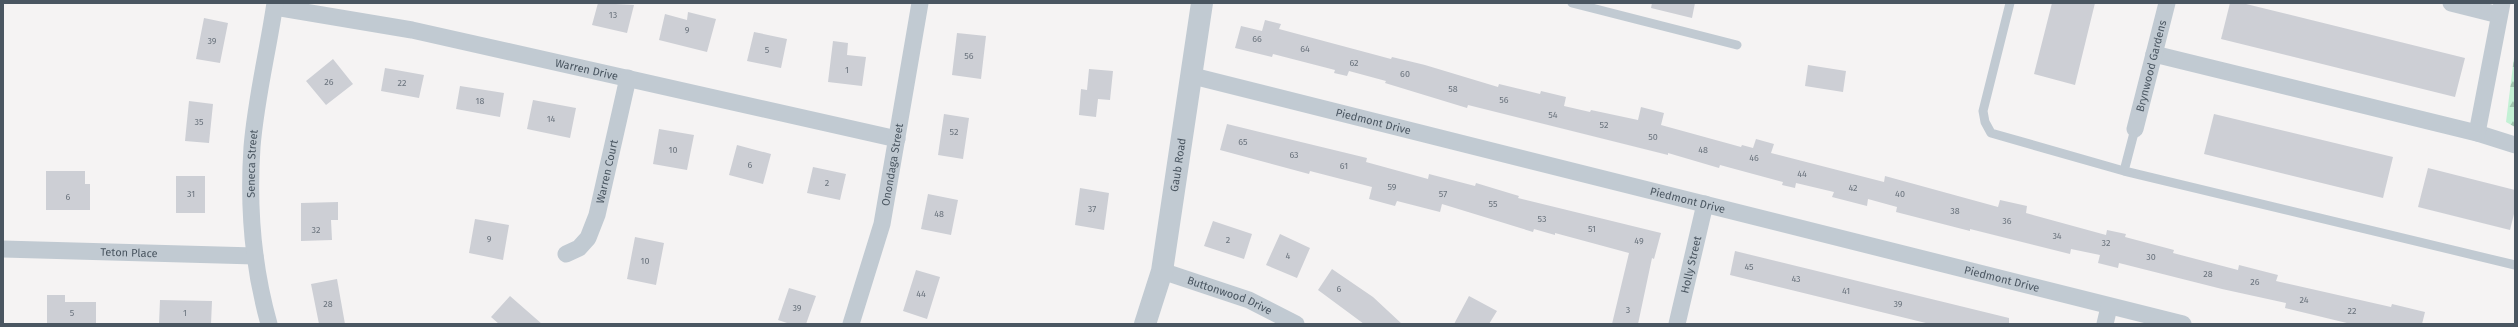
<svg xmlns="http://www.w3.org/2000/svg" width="2518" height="327" viewBox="0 0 2518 327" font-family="'Fira Sans',sans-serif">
<defs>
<pattern id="forest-firs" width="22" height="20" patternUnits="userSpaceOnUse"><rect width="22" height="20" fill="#c3f1d5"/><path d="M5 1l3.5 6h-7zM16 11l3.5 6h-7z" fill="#a0c6b0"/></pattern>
</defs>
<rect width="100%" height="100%" fill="#f5f3f3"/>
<!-- forest -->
<path fill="url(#forest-firs)" d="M2515 49V127L2506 122Z"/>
<!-- building -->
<path fill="#cdcfd5" d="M598 3 634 5 627 33 592 25Z
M1652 3H1695L1692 18 1651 8Z
M2052 3H2095L2075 85 2034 74Z
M2230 3H2242L2465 58 2455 97 2221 39Z
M688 12 716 19 707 52 659 40 665 14 687 20Z
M204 18 228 23 220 63 196 59Z
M1265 20 1281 24 1279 29 1391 59 1392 57 1425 65 1498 87 1499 84 1540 94 1541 91 1566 97 1564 106 1590 112 1591 110 1638 120 1641 107 1664 113 1661 125 1741 147 1742 145 1753 148 1756 139 1774 144 1771 153 1884 182 1885 176 1998 207 2000 200 2027 206 2026 213 2106 235 2107 230 2126 234 2125 237 2174 250 2173 253 2238 270 2239 265 2278 275 2276 281 2391 307 2392 304 2425 312 2422 324H2351L2285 308 2286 303 2222 289 2119 263 2118 268 2098 263 2100 255 2071 249 2070 254 1970 229V231L1896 212 1897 207 1868 199 1867 206 1832 197 1834 192 1796 183 1795 188 1782 185 1783 182 1720 165 1719 168 1668 153V155L1468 105 1467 108 1385 83 1386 81 1349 71 1347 76 1334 73 1335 70 1273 54 1272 57 1235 48 1241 26 1262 31Z
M754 32 787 39 781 68 747 61Z
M957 33 986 36 981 79 952 75Z
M833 41 848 43 847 55 866 57 862 86 828 82Z
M333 59 353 84 326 105 306 81Z
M1808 65 1846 71 1843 92 1805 86Z
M385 68 424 75 419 98 381 91Z
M1089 69 1113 71 1110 100 1098 99 1096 117 1079 115 1081 89 1087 90Z
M460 86 504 93 500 117 456 109Z
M533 100 576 108 570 138 527 129Z
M189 101 213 104 209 143 185 141Z
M944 114 969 118 963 159 938 155Z
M2214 114 2393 157 2383 198 2204 154Z
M1227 124 1367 158 1366 162 1428 179 1429 174 1475 186 1476 183 1519 196 1518 198 1661 233 1654 259 1652 258 1638 324H1612L1629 253 1555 233V235L1534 229 1533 232 1442 204 1440 212 1397 201 1395 206 1369 199 1372 187 1310 171 1309 174 1220 150Z
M659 129 694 135 687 170 653 164Z
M737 145 771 154 763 184 729 175Z
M813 167 846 174 840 200 807 193Z
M2428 168 2515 190V210L2510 230 2418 207Z
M46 171H85V184H90V210H46Z
M176 176H205V213H176Z
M1080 188 1109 193 1104 230 1075 225Z
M928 194 958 200 951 235 921 229Z
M338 202V220H331L332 240 301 241V203Z
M475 219 509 225 503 260 469 253Z
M1213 221 1252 234 1244 259 1204 246Z
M1280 234 1310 248 1297 278 1266 265Z
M635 237 664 243 656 285 627 279Z
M1735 251 2009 318V324H1930L1730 275Z
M1332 269 1373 297 1402 324H1364L1318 290Z
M916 270 940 277 927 319 903 311Z
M337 279 345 324H319L311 284Z
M789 288 816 296 806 324H790L778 320Z
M47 295H65V302H96V324H47Z
M510 296 542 324H499L491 317Z
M1469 296 1497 311 1489 324H1454Z
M160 300 212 301 211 324H159Z"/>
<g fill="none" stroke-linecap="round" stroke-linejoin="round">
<!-- service -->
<path stroke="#c1cad2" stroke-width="9" d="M1572 3 1737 45
M2010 3 1983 111 1985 122 1991 133 2124 171 2515 265
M2124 171 2135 129"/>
<!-- minor -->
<g stroke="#c1cad2" stroke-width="17">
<path d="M2451 3 2499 15"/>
<path id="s1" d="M275 7 412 30 897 139"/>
<path d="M2154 54 2477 133 2515 145"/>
<path id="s2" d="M1193 76 2183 324"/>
<path id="s3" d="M2135 129 2167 3"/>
<path d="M2477 133 2502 3"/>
<path id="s4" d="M3 249 255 256"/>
<path id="s5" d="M566 254 579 248 588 238 597 215 628 78"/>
<path id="s6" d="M1162 271 1249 300 1296 324"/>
<path id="s7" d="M269 324C253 267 248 206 252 147 256 98 268 51 275 3"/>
<path id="s8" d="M851 324 882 224 920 3"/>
<path id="s9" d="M1677 324 1705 204"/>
<path d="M2105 324 2109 307"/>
</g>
<!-- tertiary -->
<path stroke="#c1cad2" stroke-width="22" id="s10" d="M1145 324 1162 271 1202 3"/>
</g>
<g text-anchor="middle" stroke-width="3" stroke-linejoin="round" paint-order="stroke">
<!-- number labels -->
<g font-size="9" fill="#6b747e">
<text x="613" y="18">13</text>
<text x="687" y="33">9</text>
<text x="1257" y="42">66</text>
<text x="212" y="44">39</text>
<text x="1305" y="52">64</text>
<text x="767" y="53">5</text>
<text x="969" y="59">56</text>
<text x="1354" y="66">62</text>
<text x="847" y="73">1</text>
<text x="1405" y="77">60</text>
<text x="329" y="85">26</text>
<text x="402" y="86">22</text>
<text x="1453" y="92">58</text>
<text x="1504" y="103">56</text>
<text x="480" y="104">18</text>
<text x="1553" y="118">54</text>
<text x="551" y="122">14</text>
<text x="199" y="125">35</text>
<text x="1604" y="128">52</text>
<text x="954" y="135">52</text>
<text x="1653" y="140">50</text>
<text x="1243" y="145">65</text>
<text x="673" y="153">10</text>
<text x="1703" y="153">48</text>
<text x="1294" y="158">63</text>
<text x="1754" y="161">46</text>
<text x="750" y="168">6</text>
<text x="1344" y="169">61</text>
<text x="1802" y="177">44</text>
<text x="827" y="186">2</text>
<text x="1392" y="190">59</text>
<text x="1853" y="191">42</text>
<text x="191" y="197">31</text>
<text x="1443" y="197">57</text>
<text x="1900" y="197">40</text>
<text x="68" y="200">6</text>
<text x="1493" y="207">55</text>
<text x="1092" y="212">37</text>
<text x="1955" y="214">38</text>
<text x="939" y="217">48</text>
<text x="1542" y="222">53</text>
<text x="2007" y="224">36</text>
<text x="1592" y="232">51</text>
<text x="316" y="233">32</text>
<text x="2057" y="239">34</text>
<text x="489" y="242">9</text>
<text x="1228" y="243">2</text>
<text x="1639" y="244">49</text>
<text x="2106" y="246">32</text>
<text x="1288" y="259">4</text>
<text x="2151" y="260">30</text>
<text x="645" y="264">10</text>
<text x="1749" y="270">45</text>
<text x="2208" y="277">28</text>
<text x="1796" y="282">43</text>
<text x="2255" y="285">26</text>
<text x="1339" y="292">6</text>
<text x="1846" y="294">41</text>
<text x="921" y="297">44</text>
<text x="2304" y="303">24</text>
<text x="328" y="307">28</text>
<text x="1898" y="307">39</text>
<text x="797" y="311">39</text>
<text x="1628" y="313">3</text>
<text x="2352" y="314">22</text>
<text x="72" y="316">5</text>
<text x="185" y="316">1</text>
</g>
<!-- street labels -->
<g font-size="11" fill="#4a5661" stroke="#fff">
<text dy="4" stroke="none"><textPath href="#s3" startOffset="65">Brynwood Gardens</textPath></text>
<text dy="4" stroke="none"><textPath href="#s1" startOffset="318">Warren Drive</textPath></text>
<text dy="4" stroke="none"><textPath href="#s2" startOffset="186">Piedmont Drive</textPath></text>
<text dy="4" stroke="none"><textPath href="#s7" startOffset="162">Seneca Street</textPath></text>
<text dy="4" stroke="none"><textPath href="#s8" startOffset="165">Onondaga Street</textPath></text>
<text dy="4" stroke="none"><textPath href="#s10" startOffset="163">Gaub Road</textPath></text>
<text dy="4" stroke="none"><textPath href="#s5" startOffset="97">Warren Court</textPath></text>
<text dy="4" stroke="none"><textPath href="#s2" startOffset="510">Piedmont Drive</textPath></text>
<text dy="4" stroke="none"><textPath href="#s4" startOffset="126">Teton Place</textPath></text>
<text dy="4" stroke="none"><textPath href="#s9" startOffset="61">Holly Street</textPath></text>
<text dy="4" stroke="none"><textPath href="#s2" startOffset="834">Piedmont Drive</textPath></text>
<text dy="4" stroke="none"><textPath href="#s6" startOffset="72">Buttonwood Drive</textPath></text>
</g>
</g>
<!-- border -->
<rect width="2518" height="327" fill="none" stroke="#4a5661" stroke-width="8"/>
</svg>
